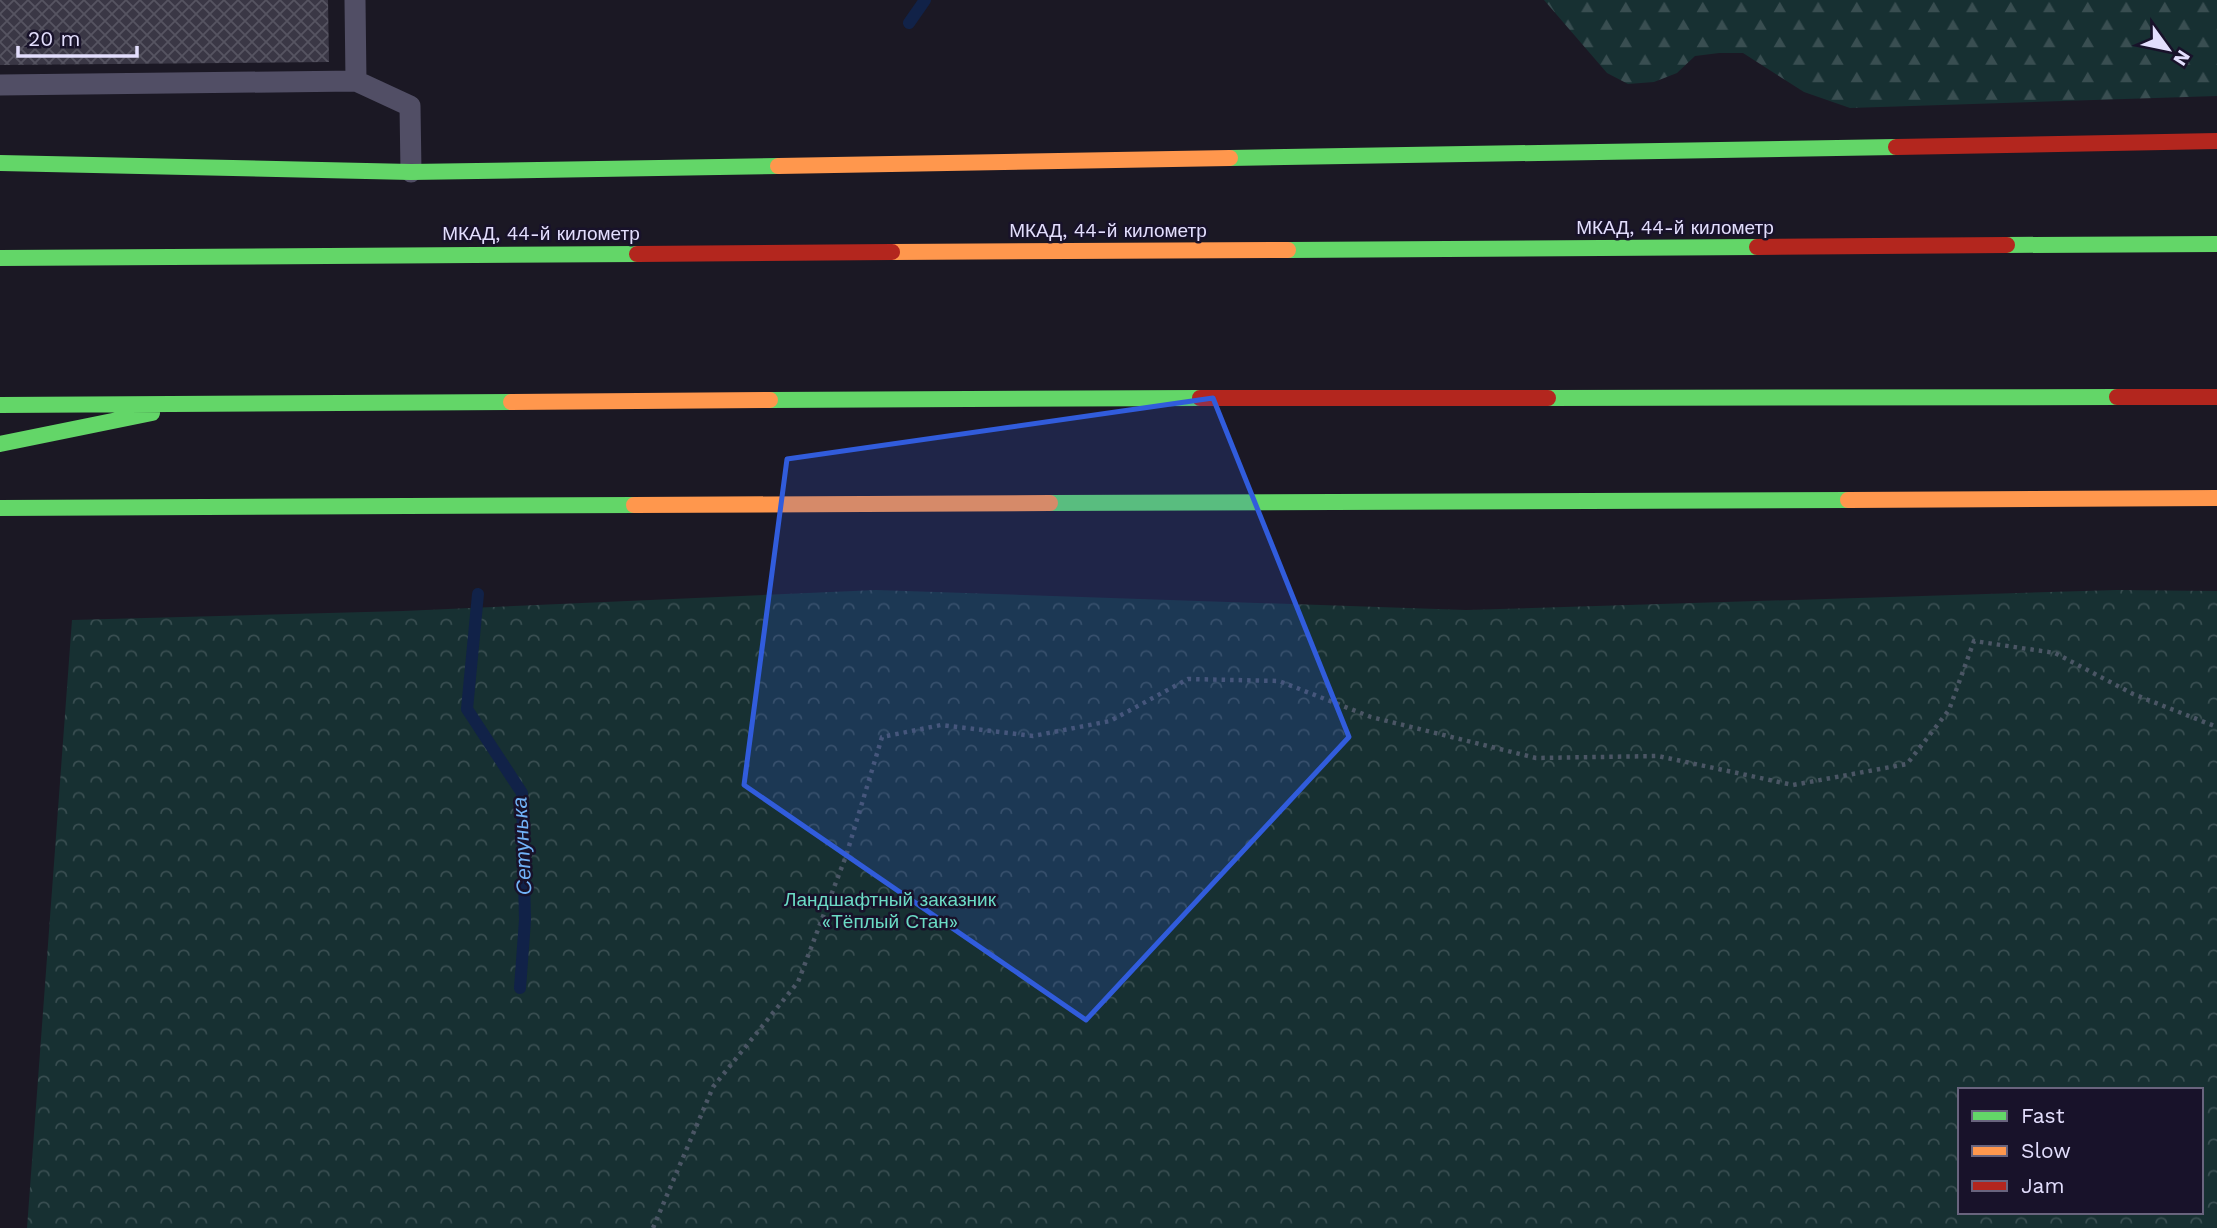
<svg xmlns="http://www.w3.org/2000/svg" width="2217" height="1228" viewBox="0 0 2217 1228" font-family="'Work Sans',sans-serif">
<defs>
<pattern id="forest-firs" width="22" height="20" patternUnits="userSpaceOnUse" patternTransform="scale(1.75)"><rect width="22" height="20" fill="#173032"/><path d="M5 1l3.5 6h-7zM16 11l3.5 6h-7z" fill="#394e51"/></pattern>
<pattern id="park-crowns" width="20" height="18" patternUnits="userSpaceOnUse" patternTransform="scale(1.75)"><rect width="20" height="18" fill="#173032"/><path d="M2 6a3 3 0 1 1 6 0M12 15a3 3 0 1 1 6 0" fill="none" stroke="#394e51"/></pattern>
<pattern id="building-cross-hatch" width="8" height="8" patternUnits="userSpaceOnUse" patternTransform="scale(1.75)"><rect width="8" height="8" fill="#3a3745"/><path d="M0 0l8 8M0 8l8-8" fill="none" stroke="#565461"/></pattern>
</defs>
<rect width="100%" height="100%" fill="#1b1824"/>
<!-- forest -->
<path fill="url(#forest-firs)" d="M1544 0H2217V96L1850 108 1804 92 1743 53H1719L1695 56 1677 73 1654 82 1628 84 1607 73Z"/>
<!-- park -->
<path fill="url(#park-crowns)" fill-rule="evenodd" d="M876 590 1466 610 2117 590 2217 591V1228H27L72 620 403 611ZM1960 1090H2201V1212H1960Z"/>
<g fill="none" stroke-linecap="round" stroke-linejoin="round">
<!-- stream -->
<path stroke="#112248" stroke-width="12" d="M909 23 925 0
M478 594 467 709 522 793 525 920 520 988"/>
</g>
<!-- building -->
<path fill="url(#building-cross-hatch)" d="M0 0H328L329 62 0 65Z"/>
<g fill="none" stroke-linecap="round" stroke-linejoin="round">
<!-- path -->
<path stroke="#4b5665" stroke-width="4.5" stroke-dasharray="3.5 5" stroke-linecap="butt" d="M653 1228 713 1087 798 982 846 856 882 737 941 725 1033 736 1110 721 1188 679 1279 681 1371 717 1536 758 1658 756 1793 785 1907 764 1949 710 1974 641 2055 653 2133 694 2217 727"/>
<!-- lane -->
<path stroke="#514e65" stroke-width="21" d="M355 0 356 81
M0 85 356 81 410 106 411 172"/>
<!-- fast -->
<path stroke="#63d668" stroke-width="16" d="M1230 158 1896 147
M0 163 411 172 778 166
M2007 245 2217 244
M1288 250 1757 247
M0 258 637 254
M1548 398 2117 397
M770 400 1200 398
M0 405 511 402
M0 444 152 413
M1050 503 1848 500
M0 508 634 505"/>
<!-- slow -->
<path stroke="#ff974d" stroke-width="16" d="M778 166 1230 158
M892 252 1288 250
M511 402 770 400
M1848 500 2217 498
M634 505 1050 503"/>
<!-- jam -->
<path stroke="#b3261e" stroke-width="16" d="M1896 147 2217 141
M1757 247 2007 245
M637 254 892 252
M2117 397H2217
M1200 398H1548"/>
</g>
<!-- marked area -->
<path fill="#315cdc" fill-opacity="0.2" stroke="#315cdc" stroke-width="5" stroke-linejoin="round" d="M1213 398 1349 737 1086 1020 744 785 787 459Z"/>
<g text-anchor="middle" stroke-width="5" stroke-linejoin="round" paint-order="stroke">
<!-- street labels -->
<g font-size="19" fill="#e3defd" stroke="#18122a">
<text x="1675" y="234">МКАД, 44-й километр</text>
<text x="1108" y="237">МКАД, 44-й километр</text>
<text x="541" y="240">МКАД, 44-й километр</text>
</g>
<!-- park labels -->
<g font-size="19" fill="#6bdbc5" stroke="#18122a">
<text x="890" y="906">Ландшафтный заказник<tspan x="890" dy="22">«Тёплый Стан»</tspan></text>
</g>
<!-- water labels -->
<g font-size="21" font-style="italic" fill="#71b2f8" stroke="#18122a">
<text transform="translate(522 846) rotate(-93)" y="7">Сетунька</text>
</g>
</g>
<!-- legend -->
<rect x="1958" y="1088" width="245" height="126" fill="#18122a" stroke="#69647e" stroke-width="2"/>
<rect x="1972" y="1111" width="35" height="10" fill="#63d668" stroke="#69647e" stroke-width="2"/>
<text x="2021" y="1123" font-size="21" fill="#e3defd">Fast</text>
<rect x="1972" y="1146" width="35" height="10" fill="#ff974d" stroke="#69647e" stroke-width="2"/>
<text x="2021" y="1158" font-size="21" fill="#e3defd">Slow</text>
<rect x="1972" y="1181" width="35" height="10" fill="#b3261e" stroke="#69647e" stroke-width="2"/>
<text x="2021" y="1193" font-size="21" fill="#e3defd">Jam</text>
<!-- north arrow -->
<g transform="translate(2168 49) rotate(123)" stroke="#18122a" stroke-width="5" paint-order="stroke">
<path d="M0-5L12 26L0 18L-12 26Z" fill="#e3defd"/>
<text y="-10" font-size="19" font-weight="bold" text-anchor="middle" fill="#e3defd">N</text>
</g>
<!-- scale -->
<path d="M18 46v10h119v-10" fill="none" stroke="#e3defd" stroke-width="3.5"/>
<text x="28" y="46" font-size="21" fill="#e3defd" stroke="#18122a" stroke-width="5" paint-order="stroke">20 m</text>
</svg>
